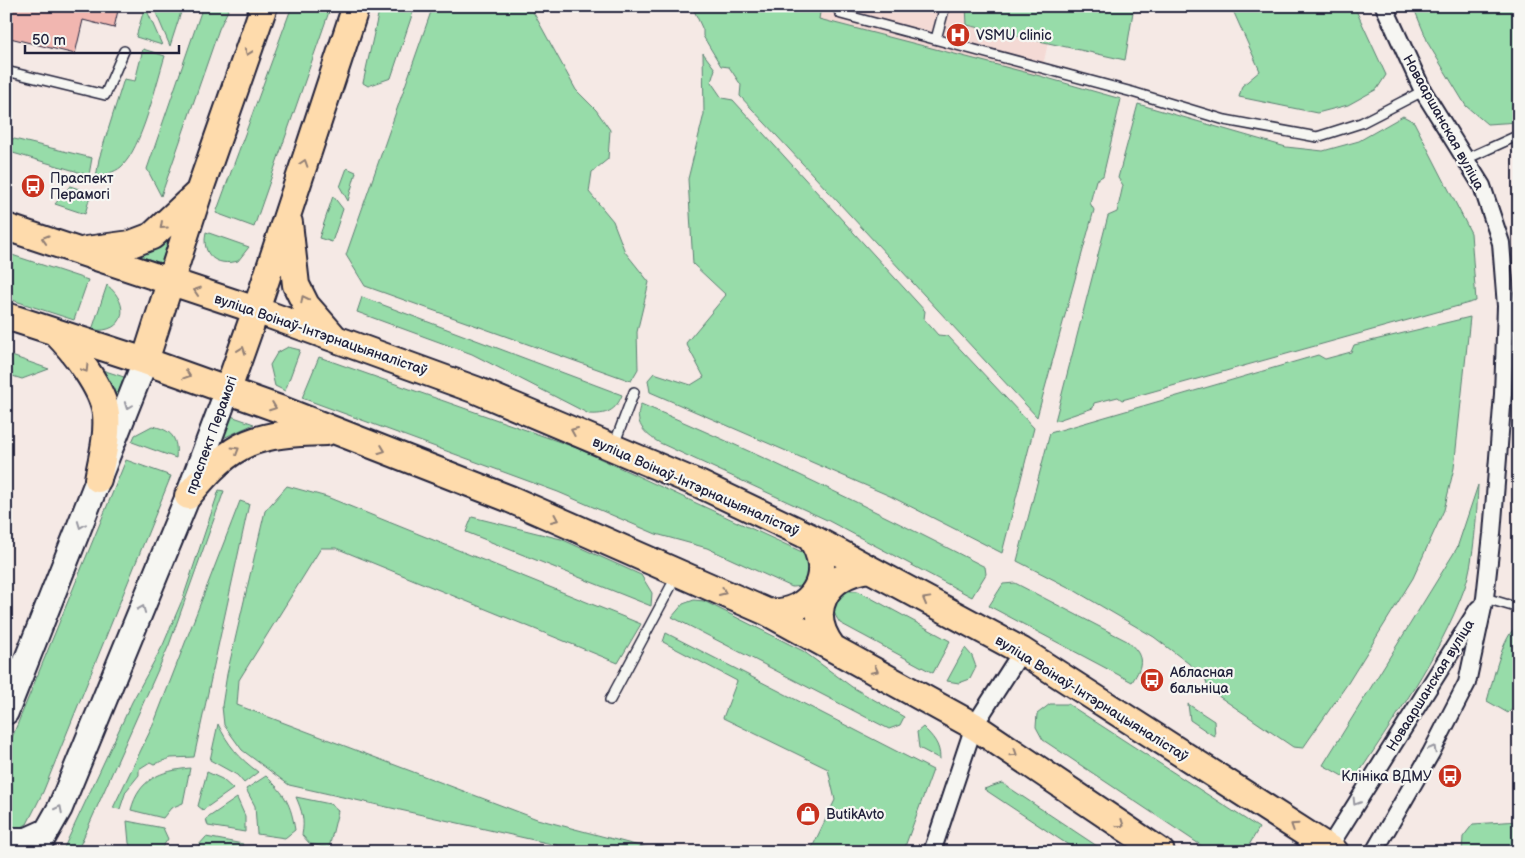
<svg xmlns="http://www.w3.org/2000/svg" width="1525" height="858" viewBox="0 0 1525 858" font-family="'Balsamiq Sans',sans-serif">
<rect width="100%" height="100%" fill="#f5e9e5"/>
<filter id="ink" filterUnits="userSpaceOnUse"><feTurbulence type="fractalNoise" baseFrequency=".02" numOctaves="2"/><feDisplacementMap in="SourceGraphic" scale="10" xChannelSelector="R" yChannelSelector="G"/><feConvolveMatrix kernelMatrix="1 2 1 2 8 2 1 2 1" color-interpolation-filters="sRGB"/></filter>
<g filter="url(#ink)">
<!-- built -->
<path fill="#f4dad5" d="M803 6H1056L1040 79 801 18Z"/>
<!-- green -->
<path fill="#97dca9" stroke="#5c7f72" d="M145 6 162 45 136 37Z
M153 6H183L170 46Z
M203 6H230L219 29 161 196 147 169Z
M292 6H331L254 227 216 213Z
M380 6H415L391 78 368 86 363 83Z
M433 6H525L531 8 576 90 596 110 610 130 608 159 592 172 589 192 613 221 625 252 649 282 637 332 638 369 631 381 365 286 346 255Z
M692 6H821L819 19 1040 76 1121 99 1103 176 1096 180 1090 203 1094 210 1037 417 740 96 741 85 729 67 721 66 703 36V30Z
M966 6H1134L1125 60 967 25Z
M1231 6H1354L1386 75 1377 89 1348 105 1317 113 1239 97 1242 86 1260 71Z
M1413 6H1519V122L1487 124 1466 106 1429 45Z
M143 49 165 56C156 84 142 148 121 167 115 172 104 175 96 178L99 159 124 79 135 81Z
M703 53 715 69 711 82 722 98 733 100 925 311 924 319 938 335 948 336 1034 428 1002 553 890 496 650 392 648 380 654 373 691 385 704 377 686 343 726 295 693 264 688 179 704 114Z
M1138 104 1286 147 1323 151 1359 141 1403 116 1414 122 1471 233 1476 301 1122 400 1118 397 1094 403 1093 408 1055 421 1108 216 1117 212 1123 185 1118 178Z
M6 137 92 158 89 175 6 151Z
M347 168 356 172 348 201 340 187Z
M70 186 91 193 85 214 55 204Z
M333 196 343 209 332 242 319 238Z
M206 232 249 247 238 261C216 267 201 255 206 232Z
M170 238 161 263 137 255Z
M6 253 88 280 74 320 6 298Z
M107 285C131 304 126 334 92 330Z
M362 297 622 395C616 411 606 415 589 414L472 354 357 312Z
M1470 317 1454 468 1444 510 1413 578 1348 683 1303 748 1293 747 1208 689 1205 676 1154 637 1072 589 1017 561 1050 433 1318 355 1325 359 1351 352 1354 345Z
M288 347 300 350 285 391 275 386 270 365 277 353Z
M6 354 49 369 22 379 6 374Z
M319 357 577 448 802 552 813 561 804 586 792 587 707 548 656 534 558 492 302 398Z
M93 367 124 377 115 403Z
M641 404C759 453 872 509 985 567L986 574 972 597 827 520 660 443C644 434 633 422 641 404Z
M228 415 254 424 219 440Z
M152 426C172 430 178 438 176 458L132 442 135 435Z
M126 460 171 476 43 792 27 824 16 830 6 828V752Z
M1478 485C1477 513 1474 561 1465 587 1439 658 1393 720 1353 782L1323 765 1457 548Z
M287 486 327 497 641 624 618 663 336 548H321L239 680 237 705 537 819 662 852H587L289 785 242 750 224 725 222 706 227 674 265 511Z
M219 490 224 491 169 645 77 852H62L132 702 163 645 183 598Z
M240 501 249 504 194 757 171 758 154 764 150 762 139 769V775L126 791 120 809 113 808 154 723Z
M472 517 561 539 641 575 652 593 651 606 466 532Z
M1015 583 1127 641C1144 655 1144 664 1132 682L989 606 1003 584Z
M847 591H858L950 641 933 673 840 623C833 613 831 606 837 595Z
M694 600 704 601 803 651 852 687 904 717 900 725 889 729 672 617 683 604Z
M1519 624 1518 703 1508 713 1487 701C1493 681 1502 635 1519 624Z
M666 633 933 770 903 852H810L835 800 828 769 723 718 737 681 663 642Z
M965 648 972 656 976 667 970 679 959 683 947 681Z
M1050 704H1068L1259 828 1245 852H1211L1043 740 1036 727 1037 714Z
M1188 704 1214 721 1215 737 1190 720Z
M218 724C228 745 239 758 258 772L244 783 237 775 210 760Z
M923 727C933 737 940 744 940 759L919 748 917 732Z
M190 768 183 803 171 808 163 818 131 810C139 779 160 771 190 768Z
M207 772 222 779 233 789 203 810 198 806Z
M266 776C285 794 291 804 295 830L285 838 257 834 255 806 246 789Z
M1002 783 1106 852H1079L984 789Z
M296 797 330 804 338 811 329 848 310 844 302 835C305 820 302 811 296 797Z
M237 798 245 816V832L208 826 206 819Z
M127 821 163 828 168 839 159 852H133L129 843Z
M1519 821V852H1462L1463 837 1473 824Z
M206 837 243 844 240 852H200L198 846Z"/>
<!-- building -->
<path fill="#f1b6b0" stroke="#22223b" d="M6 6H119L114 28 83 20 75 54 6 37Z"/>
<g fill="none" stroke-linecap="round" stroke-linejoin="round">
<!-- lane casing -->
<g stroke="#22223b" stroke-width="12">
<path id="lane" d="M836 6 841 14 1132 92 1225 120 1317 137 1361 123 1423 91
M936 39 945 6
M6 71 105 95 124 51
M1466 159 1519 135
M614 445 634 392
M1485 598 1519 608
M6 662 23 665
M610 700 677 575"/>
</g>
<!-- street casing -->
<g stroke="#22223b" stroke-width="20">
<path id="street" d="M932 852 974 726 1022 651
M1326 852 1478 609
M1374 852 1431 753 1467 683 1485 598 1492 534 1503 394 1506 306 1501 243 1482 186 1423 91 1384 6"/>
</g>
<!-- secondary casing -->
<g stroke="#22223b" stroke-width="28">
<path id="secondary" d="M6 712 145 361
M6 840H27L47 831
M35 852 60 808 188 496 228 389"/>
</g>
<!-- primary casing -->
<g stroke="#22223b" stroke-width="30">
<path id="primary" d="M289 223 296 285 306 305 333 336
M6 227 256 310 476 390 699 484 810 537 1022 651 1335 852
M86 250 131 244 152 236 199 192
M6 316 145 361 285 411 510 499 767 612 974 726 1161 852
M55 332C73 350 103 388 106 414 108 436 102 458 98 479
M145 361 199 192 264 6
M228 389 256 310 356 6
M188 496C234 439 256 434 326 432
M767 612C812 616 837 574 810 537
M832 647C805 611 826 574 869 569"/>
</g>
<!-- lane -->
<use href="#lane" stroke="#f6f6f2" stroke-width="9"/>
<!-- street -->
<use href="#street" stroke="#f6f6f2" stroke-width="16"/>
<!-- secondary -->
<use href="#secondary" stroke="#f6f6f2" stroke-width="24"/>
<!-- primary -->
<use href="#primary" stroke="#fedbac" stroke-width="26"/>
</g>
<!-- one-way arrows -->
<defs><path id="oneway-chevron" d="M-2-3.5L2.5 0L-2 3.5" fill="none" stroke-width="1.6" stroke-linecap="round" stroke-linejoin="round" transform="scale(1.25)"/></defs>
<g stroke="#907e74">
<use href="#oneway-chevron" transform="translate(248 52) rotate(109)"/>
<use href="#oneway-chevron" transform="translate(304 163) rotate(-72)"/>
<use href="#oneway-chevron" transform="translate(163 226) rotate(138)"/>
<use href="#oneway-chevron" transform="translate(45 239) rotate(-163)"/>
<use href="#oneway-chevron" transform="translate(197 291) rotate(-162)"/>
<use href="#oneway-chevron" transform="translate(304 299) rotate(-117)"/>
<use href="#oneway-chevron" transform="translate(242 350) rotate(-70)"/>
<use href="#oneway-chevron" transform="translate(85 369) rotate(58)"/>
<use href="#oneway-chevron" transform="translate(187 375) rotate(19)"/>
<use href="#oneway-chevron" transform="translate(273 407) rotate(21)"/>
<use href="#oneway-chevron" transform="translate(574 431) rotate(-157)"/>
<use href="#oneway-chevron" transform="translate(236 450) rotate(-31)"/>
<use href="#oneway-chevron" transform="translate(382 450) rotate(21)"/>
<use href="#oneway-chevron" transform="translate(555 519) rotate(24)"/>
<use href="#oneway-chevron" transform="translate(723 592) rotate(24)"/>
<use href="#oneway-chevron" transform="translate(926 600) rotate(-151)"/>
<use href="#oneway-chevron" transform="translate(875 670) rotate(28)"/>
<use href="#oneway-chevron" transform="translate(1014 753) rotate(33)"/>
<use href="#oneway-chevron" transform="translate(1121 824) rotate(34)"/>
<use href="#oneway-chevron" transform="translate(1294 826) rotate(-147)"/>
</g>
<g stroke="#9797a0">
<use href="#oneway-chevron" transform="translate(128 406) rotate(111)"/>
<use href="#oneway-chevron" transform="translate(81 525) rotate(111)"/>
<use href="#oneway-chevron" transform="translate(142 609) rotate(-68)"/>
<use href="#oneway-chevron" transform="translate(1433 749) rotate(-61)"/>
<use href="#oneway-chevron" transform="translate(1356 802) rotate(122)"/>
<use href="#oneway-chevron" transform="translate(59 809) rotate(-63)"/>
</g>
</g>
<!-- icons -->
<defs>
<g id="hospital-disc" transform="scale(1.25)"><circle r="9.5" fill="#c8321e" stroke="#f6f6f2"/><path d="M-5-5h3v3.5h4V-5h3V5h-3V1.5h-4V5h-3Z" fill="#fff"/></g>
<g id="bus-disc" transform="scale(1.25)"><circle r="9.5" fill="#c8321e" stroke="#f6f6f2"/><path d="M-5-6H5V4H4V6H2V4H-2V6H-4V4H-5ZM-3.5-4V0h7V-4ZM-3.5 1.2v1.5H-2V1.2ZM2 1.2v1.5H3.5V1.2Z" fill="#fff"/></g>
<g id="shop-disc" transform="scale(1.25)"><circle r="9.5" fill="#c8321e" stroke="#f6f6f2"/><path d="M-5-2.5h2.3a2.7 3.5 0 0 1 5.4 0H5L5.5 6h-11ZM-1.5-2.5h3a1.5 2.3 0 0 0-3 0Z" fill="#fff"/></g>
</defs>
<g fill-rule="evenodd">
<use href="#hospital-disc" x="958" y="35"/>
<use href="#bus-disc" x="33" y="186"/>
<use href="#bus-disc" x="1152" y="680"/>
<use href="#bus-disc" x="1450" y="776"/>
<use href="#shop-disc" x="808" y="814"/>
</g>
<g text-anchor="middle" stroke-width="4.5" stroke-linejoin="round" paint-order="stroke">
<!-- poi labels -->
<g font-size="14" fill="#22223b" stroke="#f6f6f2" text-anchor="start">
<text x="976" y="40">VSMU clinic</text>
<text x="50" y="183">Праспект<tspan x="50" dy="16">Перамогі</tspan></text>
<text x="1170" y="677">Абласная<tspan x="1170" dy="16">бальніца</tspan></text>
<text x="1432" y="781" text-anchor="end">Клініка ВДМУ</text>
<text x="826" y="819">ButikAvto</text>
</g>
<!-- street labels -->
<g font-size="14" fill="#22223b" stroke="#f6f6f2">
<text transform="translate(1444 122) rotate(61)" y="5">Новааршанская вуліца</text>
<text transform="translate(321 334) rotate(19)" y="5">вуліца Воінаў-Інтэрнацыяналістаў</text>
<text transform="translate(211 435) rotate(-70)" y="5">праспект Перамогі</text>
<text transform="translate(696 486) rotate(24)" y="5">вуліца Воінаў-Інтэрнацыяналістаў</text>
<text transform="translate(1430 685) rotate(-58)" y="5">Новааршанская вуліца</text>
<text transform="translate(1092 698) rotate(32)" y="5">вуліца Воінаў-Інтэрнацыяналістаў</text>
</g>
</g>
<!-- margin -->
<rect width="1525" height="858" fill="none" stroke="#f6f6f2" stroke-width="25"/>
<rect x="12" y="12" width="1500" height="833" fill="none" stroke="#22223b" stroke-width="2" filter="url(#ink)"/>
<!-- scale -->
<path d="M25 45v8h154v-8" fill="none" stroke="#22223b" stroke-width="2.5"/>
<text x="32" y="45" font-size="15" fill="#22223b" stroke="#f6f6f2" stroke-width="4" paint-order="stroke">50 m</text>
</svg>
